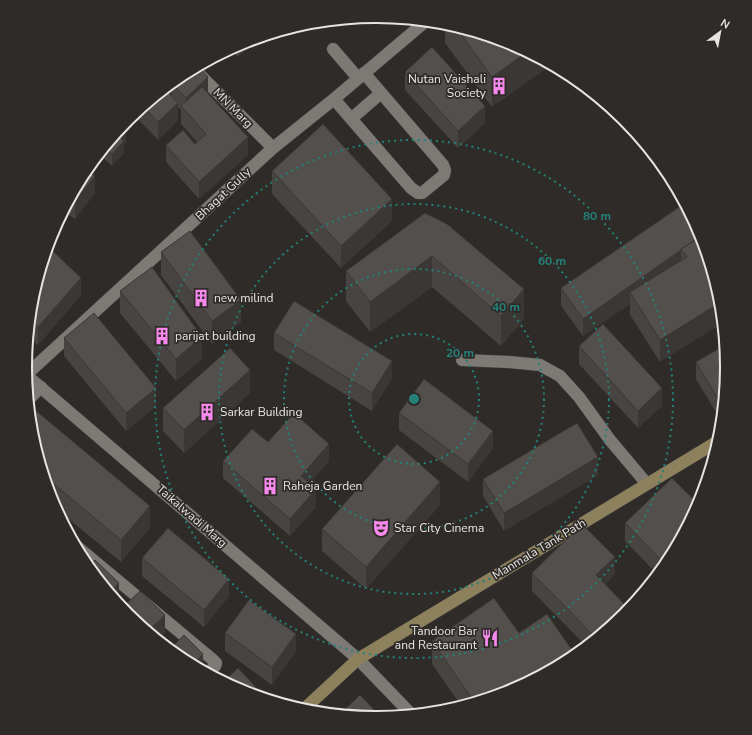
<svg xmlns="http://www.w3.org/2000/svg" width="752" height="735" viewBox="0 0 752 735" font-family="'Nunito Sans',sans-serif">
<rect width="100%" height="100%" fill="#2e2b28"/>
<g fill="none" stroke-linecap="round" stroke-linejoin="round">
<!-- lane casing -->
<g stroke="#484643" stroke-width="13">
<path id="lane" d="M28 400 41 387"/>
</g>
<!-- street casing -->
<g stroke="#484643" stroke-width="13">
<path id="street" d="M333 49 358 78
M196 71 273 148
M334 99 411 188 418 193H422L444 175 445 170 443 165 364 73
M351 119 381 93
M462 360 509 362 540 365 560 376 579 397 610 440 647 484
M25 374 358 659 412 715
M26 375 273 148 334 99 426 21
M74 544 212 659 216 663 215 666 207 674"/>
</g>
<!-- secondary casing -->
<g stroke="#484643" stroke-width="13">
<path id="secondary" d="M302 711 358 659 720 440"/>
</g>
<!-- lane -->
<use href="#lane" stroke="#7d7a76" stroke-width="12"/>
<!-- street -->
<use href="#street" stroke="#7d7a76" stroke-width="12"/>
<!-- secondary -->
<use href="#secondary" stroke="#8c805d" stroke-width="12"/>
</g>
<!-- wall -->
<path fill="#474441" d="M445 23 511 43 551 65 492 107 445 43Z
M260 37 238 57 230 49 242 43Z
M405 72 485 123 458 148 405 90Z
M181 75 208 93 248 155 199 199 166 162V145L195 144 197 142 181 124V110L178 107V120L158 140 133 114Z
M122 126 126 142 124 144V153L112 166 99 154Z
M272 171 392 221 341 268 272 194Z
M84 172 95 193 75 219 63 210Z
M425 213 524 319 501 346 432 287 370 332 346 301V271Z
M699 230 660 362 630 315V304L583 336 561 306V288Z
M161 252 241 322 212 344 161 275Z
M120 291 202 359 176 381 120 313Z
M81 295 38 345 27 337 31 299Z
M274 333 392 378 372 411 274 350Z
M64 338 156 406 126 431 64 356Z
M725 345 720 419 696 379V362Z
M579 346 662 406 638 428 579 364Z
M250 393 184 453 163 431V408Z
M399 413 493 448 468 482 399 430Z
M31 436 150 528 121 562 53 506 51 502Z
M223 461H329L309 484 316 507 290 536 223 478Z
M598 475 504 531 483 496V479Z
M440 505 366 589 322 551V529Z
M625 523 668 563 658 575 625 541Z
M142 558 229 596 204 627 142 576Z
M532 573 615 574 605 584 624 616 587 647 532 591Z
M225 633 296 651 272 685 225 651Z
M519 633 510 692 462 707 432 664V641Z"/>
<!-- shaded-wall -->
<path fill="#3a3735" d="M260 37 238 57V45L239 44Z
M527 52 551 65 492 107V77Z
M208 77V94L186 112V98Z
M172 84V101L166 90Z
M178 103V120L158 140V122Z
M485 106V123L458 148V131Z
M126 130V142L124 144V153L112 166V154L119 136Z
M248 137V155L199 199V182Z
M95 176V193L75 219V201Z
M392 199V221L341 268V246Z
M51 233V245L46 251Z
M681 250V268L630 292V304L583 336V319Z
M432 256V287L370 332V302Z
M81 278V295L38 345V327Z
M524 289V319L501 346V316Z
M241 300V322L212 344V321Z
M721 302 723 323 660 362V340Z
M202 337V359L176 381V359Z
M392 361V378L372 411V393Z
M250 370V393L184 453V430Z
M156 388V406L126 431V413Z
M662 388V406L638 428V411Z
M724 399 723 417 720 419V402Z
M493 431V448L468 482V464Z
M329 444V461L301 493V476Z
M598 457V475L504 531V513Z
M440 482V505L366 589V567Z
M316 489V507L290 536V519Z
M150 506V528L121 562V540Z
M615 557V574L596 593V575Z
M229 579V596L204 627V610Z
M119 583V595L114 600 109 594Z
M165 615V633L157 640 147 632Z
M296 634V651L272 685V667Z
M203 654V666L200 670 192 666Z"/>
<!-- building -->
<path fill="#534f4c" stroke="#3a3735" d="M455 26 511 43 527 52 492 77Z
M432 47 485 106 458 131 405 72Z
M198 66 208 77 186 98 172 84 166 90 178 103 158 122 143 106 181 75Z
M202 87 248 137 199 182 166 145 183 130 195 144 206 134 181 106Z
M323 124 392 199 341 246 272 171Z
M122 126 126 130 119 136 124 141 112 154 104 147Z
M86 169 95 176 75 201 70 198 84 172Z
M682 205 699 230 702 236 681 249V250L583 319 561 288Z
M425 213 447 224 524 289 501 316 432 256 370 302 346 271Z
M190 231 241 300 212 321 161 252Z
M702 236 721 299V302L660 340 630 292 687 257 681 249Z
M52 250 81 278 38 327 29 321 31 299 44 258Z
M152 267 202 337 176 359 120 291Z
M294 301 392 361 372 393 274 333Z
M94 313 156 388 126 413 64 338Z
M603 324 662 388 638 411 579 346Z
M725 345 728 368 724 399 720 402 696 362Z
M230 348 250 370 184 430 163 408Z
M424 379 493 431 468 464 399 413Z
M28 404 150 506 121 540 43 475 31 436Z
M294 413 329 444 301 476 316 489 290 519 223 461 252 429 268 442Z
M577 423 598 457 504 513 483 479Z
M397 444 440 482 366 567 322 529Z
M672 478 699 505 668 563 666 565 625 523Z
M582 524 615 557 596 575 630 610 624 616 597 639 532 573Z
M168 528 229 579 204 610 142 558Z
M95 560 119 583 109 594 87 567Z
M140 591 165 615 147 632 127 616 121 609Z
M494 598 519 633 547 614 576 656 571 660 510 692 475 703 432 641Z
M249 600 296 634 272 667 225 633Z
M184 635 203 654 192 666 181 660 169 650Z
M238 668 267 699 266 700 241 692 223 682Z
M360 695 381 717 380 719H376L339 715Z"/>
<!-- distance rings -->
<g fill="none" stroke="#25817a" stroke-width="2" stroke-dasharray="2 4">
<circle cx="414" cy="399" r="65"/>
<circle cx="414" cy="399" r="130"/>
<circle cx="414" cy="399" r="195"/>
<circle cx="414" cy="399" r="259"/>
</g>
<!-- icons -->
<defs>
<g id="building-bare" transform="scale(1.38)"><path d="M-4-6H4V6H1V3H-1V6H-4ZM-2.5-4.3h1.7v1.8h-1.7ZM.8-4.3h1.7v1.8H.8ZM-2.5-1h1.7V.8h-1.7ZM.8-1h1.7V.8H.8Z" fill="#f788ec" stroke="#2e2b28" stroke-width="2.5" paint-order="stroke"/></g>
<g id="theatre-bare" transform="scale(1.38)"><path d="M-5-5.5Q0-4 5-5.5V0Q5 5 0 6Q-5 5-5 0ZM-3.3-2.5H-1v1.5H-3.3ZM1-2.5H3.3v1.5H1ZM-2.8 1Q0 5.5 2.8 1Z" fill="#f788ec" stroke="#2e2b28" stroke-width="2.5" paint-order="stroke"/></g>
<g id="restaurant-bare" transform="scale(1.38)"><path d="M-5-6h1v4h1v-4h1v4h1v-4h1v5L-1.5 .5V6h-2V.5L-5-1ZM5-6V6H3V1.5H1.5Q1.5-4 5-6Z" fill="#f788ec" stroke="#2e2b28" stroke-width="2.5" paint-order="stroke"/></g>
</defs>
<g fill-rule="evenodd">
<use href="#building-bare" x="499" y="86"/>
<use href="#building-bare" x="201" y="298"/>
<use href="#building-bare" x="162" y="336"/>
<use href="#building-bare" x="207" y="412"/>
<use href="#building-bare" x="270" y="486"/>
<use href="#theatre-bare" x="381" y="528"/>
<use href="#restaurant-bare" x="490" y="638"/>
</g>
<g text-anchor="middle" stroke-width="3.5" stroke-linejoin="round" paint-order="stroke">
<!-- poi labels -->
<g font-size="12" fill="#e7e5e3" stroke="#2e2b28" text-anchor="start">
<text x="486" y="83" text-anchor="end">Nutan Vaishali<tspan x="486" dy="14">Society</tspan></text>
<text x="214" y="302">new milind</text>
<text x="175" y="340">parijat building</text>
<text x="220" y="416">Sarkar Building</text>
<text x="283" y="490">Raheja Garden</text>
<text x="394" y="532">Star City Cinema</text>
<text x="477" y="635" text-anchor="end">Tandoor Bar<tspan x="477" dy="14">and Restaurant</tspan></text>
</g>
<!-- street labels -->
<g font-size="12" fill="#e7e5e3" stroke="#2e2b28">
<text transform="translate(233 108) rotate(45)" y="4">MN Marg</text>
<text transform="translate(223 194) rotate(-43)" y="4">Bhagat Gully</text>
<text transform="translate(192 516) rotate(41)" y="4">Taikalwadi Marg</text>
<text transform="translate(539 549) rotate(-31)" y="4">Manmala Tank Path</text>
</g>
</g>
<!-- crop -->
<path d="M0 0H752V735H0ZM32 367a344 344 0 1 1 688 0a344 344 0 1 1-688 0Z" fill="#2e2b28" fill-rule="evenodd"/>
<path fill="none" stroke="#e7e5e3" stroke-width="2" d="M32 367a344 344 0 1 1 688 0a344 344 0 1 1-688 0Z"/>
<circle cx="414" cy="399" r="6" fill="#25817a" stroke="#2e2b28" stroke-width="2"/>
<g font-size="12" text-anchor="middle" font-weight="bold" fill="#25817a" stroke="#2e2b28" stroke-width="3.5" stroke-linejoin="round" paint-order="stroke">
<text x="597" y="220">80 m</text>
<text x="552" y="265">60 m</text>
<text x="506" y="311">40 m</text>
<text x="460" y="357">20 m</text>
</g>
<!-- north arrow -->
<g transform="translate(720 32) rotate(32)" stroke="#2e2b28" stroke-width="3" paint-order="stroke">
<path d="M0-3L7 15L0 10L-7 15Z" fill="#e7e5e3"/>
<text y="-6" font-size="11" font-weight="bold" text-anchor="middle" fill="#e7e5e3">N</text>
</g>
</svg>
